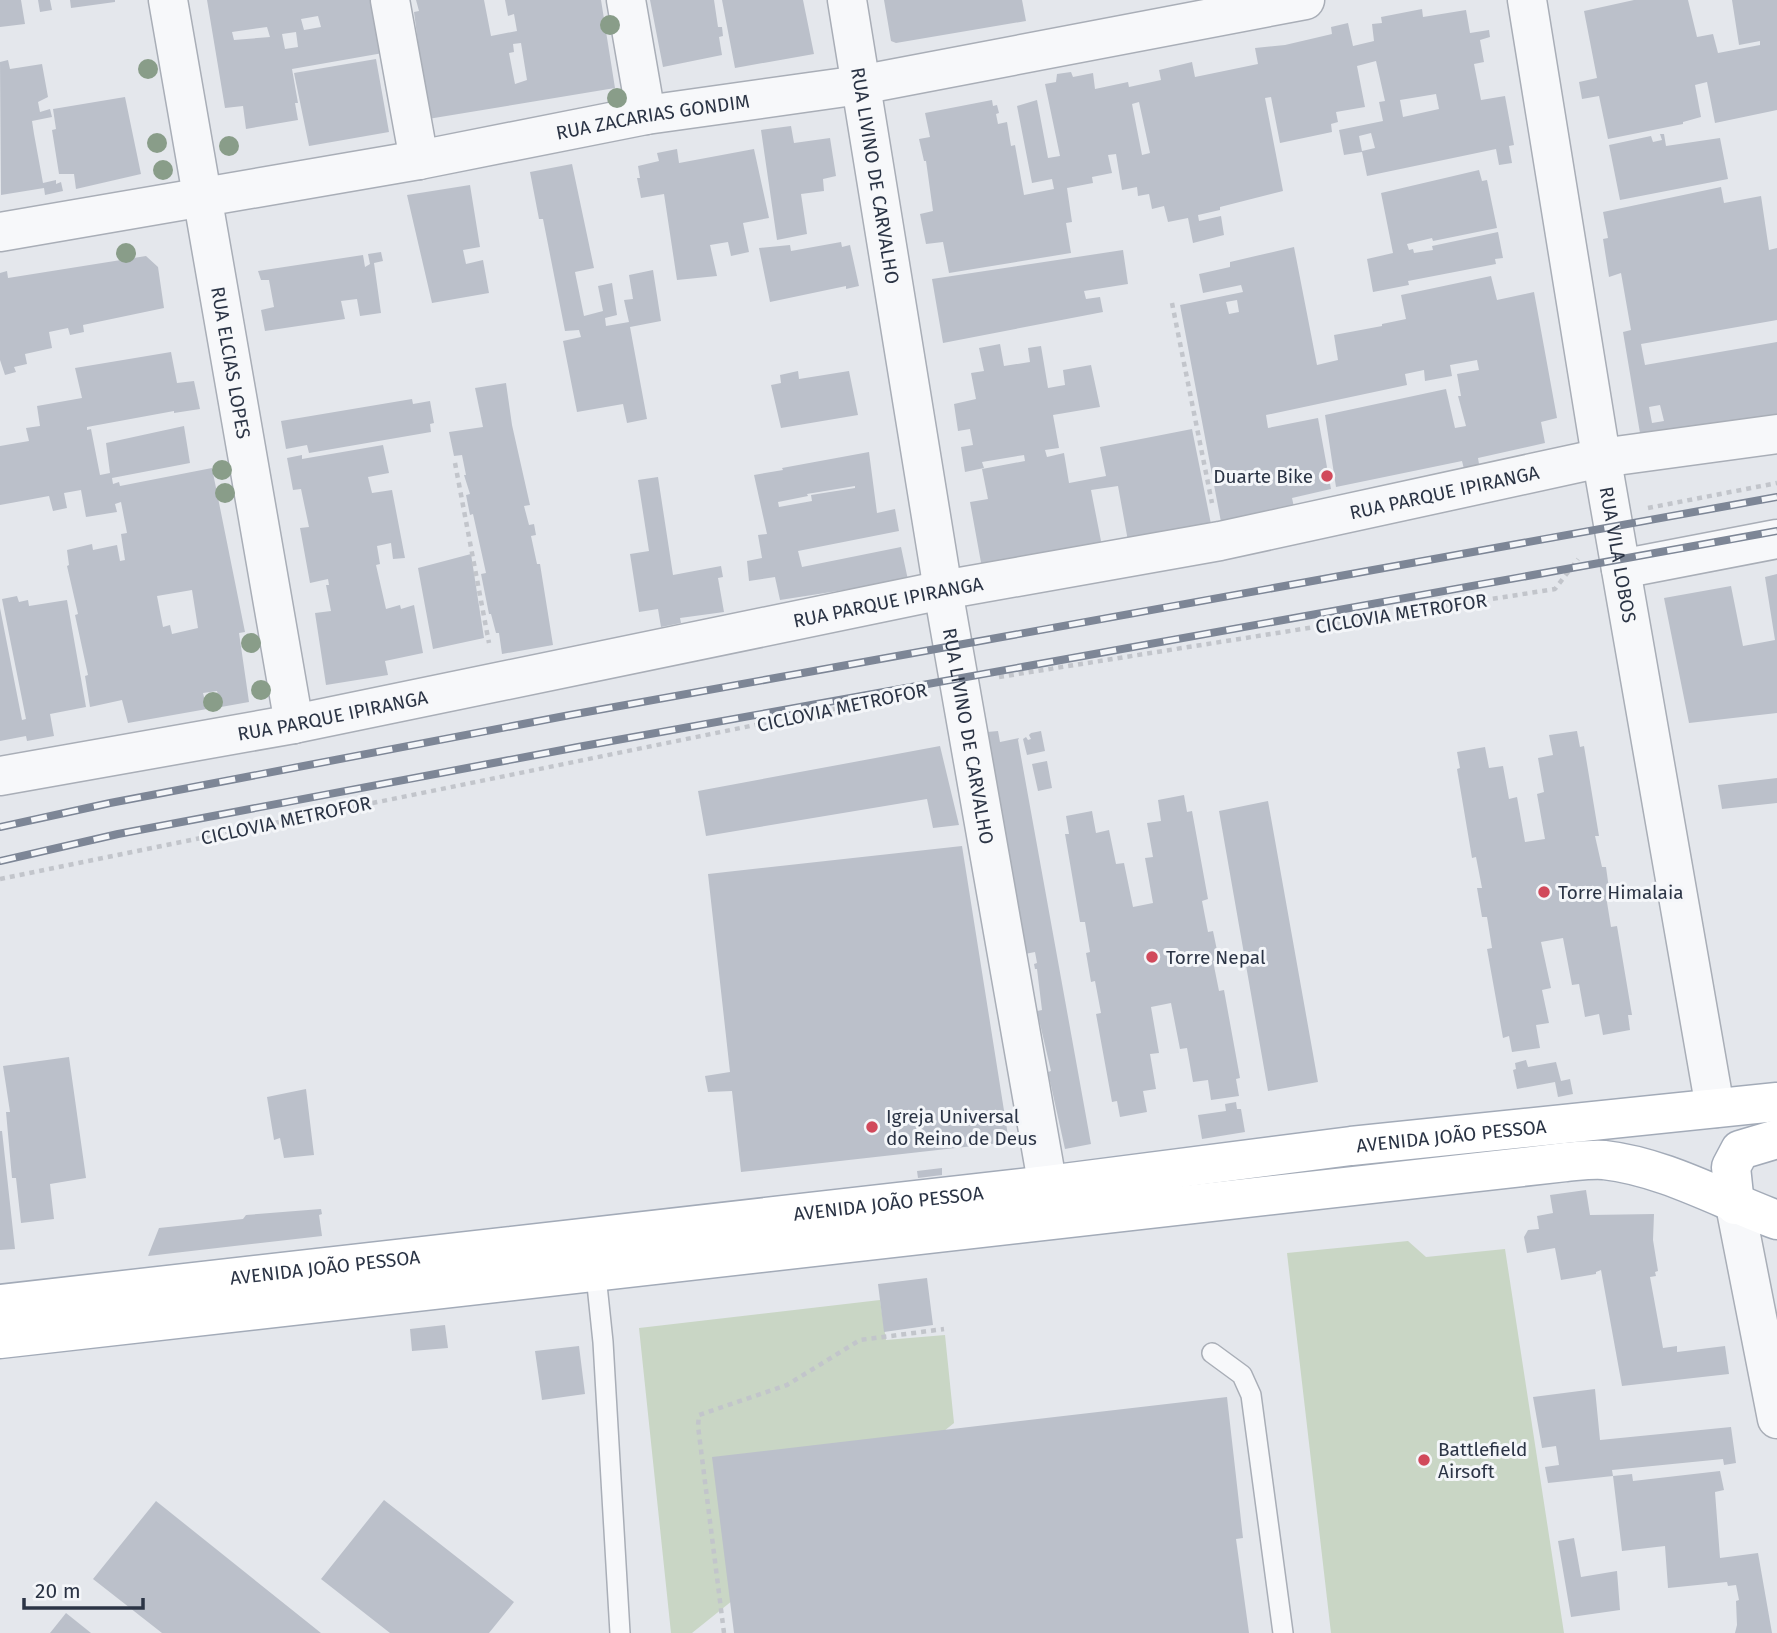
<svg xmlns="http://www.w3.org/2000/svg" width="1777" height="1633" viewBox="0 0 1777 1633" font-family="'Fira Sans',sans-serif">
<rect width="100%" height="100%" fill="#e4e7ec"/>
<!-- green -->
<path fill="#c9d6c5" d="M1408 1241 1426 1257 1505 1249 1564 1633H1331L1287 1253Z
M880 1300 886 1340 945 1335 954 1423 692 1633H671L639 1328Z"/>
<!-- building -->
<path fill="#bbc0ca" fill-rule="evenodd" d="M0 0H21L25 24 0 27Z
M38 0H50L52 10 40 12Z
M70 0H115V2L71 8Z
M207 0H374L383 53 292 69 298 103H295L298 120 246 129 243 106 225 108ZM318 16 321 27 304 30 301 19ZM267 27 270 37 234 40 232 32ZM296 32 298 47 285 49 282 34Z
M416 0H484L491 36 517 31 514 14 508 16 505 0H601L615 88 428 119 414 12 419 11ZM521 43 527 80 515 84 509 53 514 52 513 44Z
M650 0H714L718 27H722L723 36 719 37 722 55 663 67Z
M722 0H803L814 54 735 68Z
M884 0H1022L1026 21 896 43 891 41Z
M1634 0H1688L1697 37 1713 34 1718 53 1760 45V41L1739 45 1732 0H1777V110L1715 123 1707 82 1695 85 1701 117 1683 122V124L1608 139 1599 96 1582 99 1579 82 1597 78 1584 11Z
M1422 9 1423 17 1466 10 1470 33 1489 30 1490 37 1480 40 1484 62 1474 64 1481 100 1505 96 1514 145 1509 146 1512 163 1499 165 1496 149 1367 176 1362 152 1344 155 1339 130 1383 121 1379 102 1385 101 1376 61 1357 66 1365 107 1336 112 1338 122 1331 124 1332 132 1280 143 1271 97 1265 98 1283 191 1220 207V210L1198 215 1199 221 1221 216 1224 235 1193 243 1188 218 1168 222 1164 206 1152 209 1149 194 1138 196 1137 187 1122 190 1116 154 1108 155 1112 173 1092 177 1093 183 1067 188 1072 222 1066 223 1071 253 949 273 943 242 926 244 920 214 933 211 926 161H924L919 139 930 137 925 113 992 100 993 106 997 105 999 113 996 114 998 124 1007 122 1011 146 1015 145 1024 195 1054 189 1052 179 1032 183 1017 106 1037 100 1048 158 1060 156 1045 84 1056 82 1057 74 1071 72 1073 77 1093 73 1095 89 1128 82 1129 87 1161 80 1159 70 1192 62 1195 77 1258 64 1255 48 1285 45 1332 34 1331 27 1348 23 1353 46 1374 41 1372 24 1382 23 1381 17ZM1436 94 1439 109 1403 117 1400 100ZM1139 102 1150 153 1142 155 1132 104ZM1371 133 1375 148 1362 151 1359 136Z
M376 59 389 132 309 146 294 73Z
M8 60 10 69 42 64 48 97 38 102 40 112 50 109 52 117 32 121 34 134 43 183 56 180V184L61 182 63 191 45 195 44 188 1 195 0 62Z
M125 97 141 174 76 189 74 174H59L52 130 56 129 53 109Z
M791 126 794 143 830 138 836 176 823 179 824 191 801 194 807 234 777 240 761 130Z
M1660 134H1664L1666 146 1720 138 1728 179 1620 200 1609 145 1651 136 1653 142 1662 140Z
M677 149 679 163 754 149 769 218 743 223 749 252 731 256 728 242 710 245 717 276 677 280 664 194 641 198 637 178H640L638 166 659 161 657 153Z
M572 164 594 268 575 272 584 316 603 311 598 286 612 283 617 315 605 318 606 326 629 322 624 300 633 299 629 275 653 270 661 321 630 327 647 419 627 423 623 404 577 412 563 341 581 337 579 330 565 331 543 219H539L530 172Z
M1479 170 1482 181 1487 180 1497 228 1433 241 1432 238 1407 244 1409 250 1413 249 1414 253 1433 250 1432 246 1498 232 1503 258 1495 259 1496 264 1408 281 1409 285 1373 292 1367 259 1393 253 1381 193Z
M470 185 480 247 463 250 466 264 483 260 489 293 432 303 407 195Z
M1721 187 1724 203 1761 196 1769 250 1777 248V320L1641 344 1645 365 1777 342V415L1641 439 1623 332 1631 330 1621 273 1609 277 1603 239 1608 238 1603 212ZM1660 405 1664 421 1652 423 1649 407Z
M841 242 842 247 850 245 859 286 846 289V286L770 302 759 248 790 245 791 251Z
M1294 247 1317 365 1338 360 1334 335 1382 326V324L1406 319 1401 295 1491 276 1497 300 1534 292 1557 418 1541 422 1545 443 1478 458 1480 470 1465 473 1462 461 1336 487 1325 415 1446 389 1455 428 1466 426 1458 396H1461L1457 374 1479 370 1477 360 1450 365 1452 376 1425 381 1424 370 1405 374 1407 385 1266 415 1268 428 1318 418 1331 489 1292 498 1294 507 1221 522 1180 305 1243 292 1241 285 1203 293 1199 274 1230 267V262ZM1237 300 1239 312 1229 314 1226 302Z
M1123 250 1128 284 1084 291 1086 299 1100 297 1103 312 943 343 932 279Z
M381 252 383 261 374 263 381 313 360 316 357 299 341 301 345 319 265 331 261 310 274 307 269 280H261L258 271 363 255 365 267 370 264 368 254Z
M146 256 158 267 164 308 83 325 84 332 70 335 68 328 49 332 52 348 25 354 27 364 14 367 16 372 5 375 0 360V273L7 271 8 278Z
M1000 344 1004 366 1030 362 1028 348 1041 346 1048 388 1065 385 1063 370 1091 365 1100 407 1053 415 1059 448 1045 450 1047 457 1064 453 1069 483 1106 476 1100 447 1192 429 1211 524 1128 541 1118 486 1091 490 1102 546 982 568 970 502 988 499 982 469 1025 461 1024 455 982 462 984 468 965 472 961 447 973 445 970 429 958 431 954 404 976 399 971 373 984 371 979 348Z
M171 352 177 383 194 381 200 409 174 413V411L87 427V430L91 429 100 475 110 473 106 443 184 426 190 463 112 478 113 484 119 482 120 486 212 468 245 632 239 633 249 702 221 707 217 691 203 693 207 709 128 723 122 700 90 707 85 676 88 675 75 615 78 614 67 566 69 565 67 550 92 544 93 550 117 545 120 561 125 560 121 534 127 533 121 502 115 504 117 512 86 517 81 490 64 493 67 508 53 511 49 496 0 505V446L29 441 26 428 40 426 37 406 82 398 75 368ZM192 590 198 628 172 634 170 625 163 627 157 596Z
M798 371 799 379 849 371 858 415 781 428 771 385 781 383 780 375Z
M506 383 512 425 530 505 524 506 529 525 534 524 536 535 531 536 537 564H540L553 645 502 654 499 633H496L491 614H489L481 574 486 573 473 514 470 515 466 495 470 494 464 475H466L462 455 454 456 449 432 483 427 475 388Z
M412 399 413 404 430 401 434 423 430 424 431 432 309 453 307 445 286 449 281 421Z
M383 445 389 473 368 477 372 493 392 490 405 558 393 559 391 543 377 546 380 564 376 565 386 609 400 605 401 609 414 605 423 653 385 661 388 675 326 685 315 613 331 611 326 585H329L328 579 310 583 300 528 309 527 301 489 293 490 287 458 302 455V459Z
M869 452 877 513 895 509 899 531 798 551 802 567 901 547 908 580 780 600 775 577 749 581 747 561 762 558 758 535 767 534 754 475 783 470 782 468ZM855 486V488L811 495 812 501 779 507 778 502 808 496 807 494Z
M658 477 673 575 721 566 723 577 718 578 724 612 680 618 681 623 661 627 658 609 639 612 630 554 649 551 638 480Z
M471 554 484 638 433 649 418 568Z
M1777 574V713L1689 723 1664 598 1731 586 1743 646 1775 640 1765 577Z
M17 596 19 602 28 600 29 606 67 600 86 707 50 714 54 736 27 741 26 736 0 741V608L22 720 26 719 2 599Z
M998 731 1000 742 1019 738 1018 740 1091 1144 1065 1149 1048 1072 1051 1071 1037 1011 1042 1010 1037 969H1035L1034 964 1037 963 1035 952 1025 954 987 732Z
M1041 731 1045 751 1027 755 1023 739 1026 737 1028 740 1031 739 1029 735 1031 733Z
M1577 731 1580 747 1584 746 1599 836H1595L1602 867H1606L1610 896H1606L1611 927 1617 926 1632 1015H1628L1630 1030 1603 1035 1599 1014 1585 1017 1579 984 1572 985 1563 938 1541 942 1551 988 1542 990 1549 1023 1536 1025 1540 1048 1512 1052 1509 1036 1503 1038 1487 949 1492 948 1487 917H1482L1477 888H1482L1476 857 1472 858 1457 769 1460 768 1457 752 1485 747 1489 768 1503 766 1509 799 1517 797 1525 842 1545 839 1537 794 1544 792 1538 758 1553 755 1549 735Z
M940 746 959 825 933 828 927 799 706 836 698 791Z
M1047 761 1052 788 1038 791 1032 764Z
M1777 778V803L1722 809 1718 785Z
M1184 795 1187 812 1192 811 1208 899 1202 901 1208 932 1213 931 1219 960 1213 961 1219 991 1224 990 1240 1078 1236 1079 1239 1096 1211 1100 1208 1080 1193 1082 1187 1048 1180 1049 1171 1003 1151 1007 1159 1053 1150 1054 1156 1089 1143 1091 1147 1112 1120 1117 1117 1101 1112 1102 1096 1014 1101 1013 1095 981 1091 982 1086 953 1090 952 1085 922H1080L1065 834H1069L1066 816 1092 811 1096 833 1109 830 1116 864 1124 863 1133 907 1153 903 1145 858 1153 857 1147 823 1161 821 1158 800Z
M1268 801 1318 1082 1268 1091 1219 811Z
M962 846 1009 1142 741 1172 732 1091 708 1092 705 1076 730 1072 708 874Z
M69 1057 86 1178 50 1184 54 1219 21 1223 16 1178H12L6 1112H10L3 1066Z
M1526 1060 1528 1067 1556 1062 1561 1081 1570 1079 1573 1094 1558 1097 1555 1082 1517 1089 1513 1070 1516 1069 1515 1063Z
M306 1089 314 1155 284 1158 280 1138 274 1140 267 1097Z
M1236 1102 1237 1109H1241L1245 1132 1202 1139 1198 1115 1226 1111 1225 1104Z
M0 1131H2L15 1249 0 1250Z
M942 1168V1175L918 1178 917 1171Z
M1586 1190 1590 1215 1654 1214 1653 1240 1658 1271 1655 1272 1656 1276 1650 1277 1663 1348 1677 1346V1352L1725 1346 1729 1374 1622 1386 1601 1270 1596 1272V1274L1561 1280 1555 1248 1527 1253 1524 1237 1528 1230 1539 1229 1537 1216 1553 1213 1550 1195Z
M321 1209 322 1214 319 1215 322 1236 148 1256 159 1228 243 1219 246 1215Z
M927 1278 933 1325 884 1332 878 1284Z
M445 1325 448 1348 412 1351 410 1329Z
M579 1346 585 1394 542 1400 535 1351Z
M1595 1389 1600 1440 1731 1427 1736 1463 1724 1465 1723 1459 1612 1470 1613 1476 1548 1483 1545 1467 1559 1465 1556 1446 1542 1448 1533 1397Z
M1227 1397 1243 1538 1236 1539 1249 1633H734L712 1457Z
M1720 1471 1724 1490 1715 1492 1720 1558 1758 1553 1772 1633H1735L1737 1625 1736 1601 1739 1600 1736 1585 1728 1586 1727 1582 1668 1588 1665 1546 1622 1551 1613 1476 1632 1474 1633 1481Z
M384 1500 514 1602 489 1633H390L321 1579Z
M156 1501 321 1633H162L93 1579Z
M1574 1538 1581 1577 1617 1571 1620 1610 1571 1617 1558 1541Z
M66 1613 91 1633H50Z"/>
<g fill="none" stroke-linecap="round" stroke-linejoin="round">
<!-- service casing -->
<g stroke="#a9aeb7" stroke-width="22">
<path id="service" d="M595 1266 603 1342 620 1633
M1212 1353 1242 1375 1251 1395 1283 1633"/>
</g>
<!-- minor casing -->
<g stroke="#a9aeb7" stroke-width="41">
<g id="minor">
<path id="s1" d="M168 0 294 724"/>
<path d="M390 0 419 160"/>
<path d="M626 0 646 115"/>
<path id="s2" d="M847 0 943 590 1053 1216"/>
<path id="s3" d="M1527 0 1598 438 1715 1108"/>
<path id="s4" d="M0 232 419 160 646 115 860 85 1305 0"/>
<path d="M1621 569 1777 539"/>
<path id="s5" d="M0 776 294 724 943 590 1220 541 1601 458 1777 434"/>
<path d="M1735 1205 1777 1419"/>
</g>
</g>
<!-- primary casing -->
<g stroke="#a3abb8" stroke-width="41">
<g id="primary">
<path d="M1735 1205 1731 1167 1740 1150 1777 1139"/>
<path id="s6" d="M0 1304 1048 1185 1351 1146 1777 1102"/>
<path d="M0 1339 1566 1162C1578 1161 1591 1159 1604 1160 1665 1167 1720 1199 1777 1220"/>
</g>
</g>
<!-- path -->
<path stroke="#c2c5cb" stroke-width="4.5" stroke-dasharray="5 5" stroke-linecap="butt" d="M1172 303 1212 503
M455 463 489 643
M1648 508 1777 483
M999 677 1555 589 1578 559
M0 879 922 691
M724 1633 698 1426 699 1415 787 1385 860 1340 944 1329"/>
<!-- service -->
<use href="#service" stroke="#f7f8fa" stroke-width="19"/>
<!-- minor -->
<use href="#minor" stroke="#f7f8fa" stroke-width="38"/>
<!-- primary -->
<use href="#primary" stroke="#fff" stroke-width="38"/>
<!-- rail casing -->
<g stroke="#7d8696" stroke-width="8">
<path id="rail" d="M0 827 110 803 570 715 1777 497
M0 861 118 834 578 747 1777 531"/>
</g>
<!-- rail -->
<use href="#rail" stroke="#f4f6f9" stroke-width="5" stroke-dasharray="16" stroke-linecap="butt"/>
</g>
<!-- trees -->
<g fill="#899d89">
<circle cx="610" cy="25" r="10"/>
<circle cx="148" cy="69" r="10"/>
<circle cx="617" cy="98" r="10"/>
<circle cx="157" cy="143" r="10"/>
<circle cx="229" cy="146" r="10"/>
<circle cx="163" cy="170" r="10"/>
<circle cx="126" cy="253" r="10"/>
<circle cx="222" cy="470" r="10"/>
<circle cx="225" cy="493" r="10"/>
<circle cx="251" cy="643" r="10"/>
<circle cx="261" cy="690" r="10"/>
<circle cx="213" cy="702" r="10"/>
</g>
<!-- markers -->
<g fill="#d1495b" stroke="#f4f6f9" stroke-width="2.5">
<circle cx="1327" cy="476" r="7"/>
<circle cx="1544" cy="892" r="7"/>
<circle cx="1152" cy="957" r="7"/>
<circle cx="872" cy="1127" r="7"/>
<circle cx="1424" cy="1460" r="7"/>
</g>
<g text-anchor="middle" stroke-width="6" stroke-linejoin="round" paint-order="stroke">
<!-- street labels -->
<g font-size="19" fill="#2b3445" stroke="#f4f6f9">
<text dy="7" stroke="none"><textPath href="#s4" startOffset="663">RUA ZACARIAS GONDIM</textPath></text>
<text dy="7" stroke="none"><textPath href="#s2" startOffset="178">RUA LIVINO DE CARVALHO</textPath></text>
<text dy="7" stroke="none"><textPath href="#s1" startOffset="368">RUA ELCIAS LOPES</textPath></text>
<text dy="7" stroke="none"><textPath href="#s5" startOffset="1472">RUA PARQUE IPIRANGA</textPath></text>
<text dy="7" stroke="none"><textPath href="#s3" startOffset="562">RUA VILA LOBOS</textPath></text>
<text dy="7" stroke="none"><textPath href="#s5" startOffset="905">RUA PARQUE IPIRANGA</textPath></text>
<text transform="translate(1401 613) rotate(-9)" y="7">CICLOVIA METROFOR</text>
<text transform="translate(842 707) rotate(-12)" y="7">CICLOVIA METROFOR</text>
<text dy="7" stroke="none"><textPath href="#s5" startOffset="338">RUA PARQUE IPIRANGA</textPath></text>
<text dy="7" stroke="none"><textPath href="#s2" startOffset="746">RUA LIVINO DE CARVALHO</textPath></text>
<text transform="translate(286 820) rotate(-12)" y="7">CICLOVIA METROFOR</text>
<text dy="7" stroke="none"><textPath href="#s6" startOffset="1461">AVENIDA JOÃO PESSOA</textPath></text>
<text dy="7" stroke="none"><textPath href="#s6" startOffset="894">AVENIDA JOÃO PESSOA</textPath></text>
<text dy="7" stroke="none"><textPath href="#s6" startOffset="327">AVENIDA JOÃO PESSOA</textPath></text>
</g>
<!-- poi labels -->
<g font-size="19" fill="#2b3445" stroke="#f4f6f9" text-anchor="start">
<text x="1313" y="483" text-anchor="end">Duarte Bike</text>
<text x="1558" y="899">Torre Himalaia</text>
<text x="1166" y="964">Torre Nepal</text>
<text x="886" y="1123">Igreja Universal<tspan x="886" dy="22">do Reino de Deus</tspan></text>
<text x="1438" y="1456">Battlefield<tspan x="1438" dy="22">Airsoft</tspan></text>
</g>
</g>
<!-- scale -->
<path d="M24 1598v10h119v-10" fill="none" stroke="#2b3445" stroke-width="3.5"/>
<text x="35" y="1598" font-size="21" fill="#2b3445" stroke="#f4f6f9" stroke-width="5" paint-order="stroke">20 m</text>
</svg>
